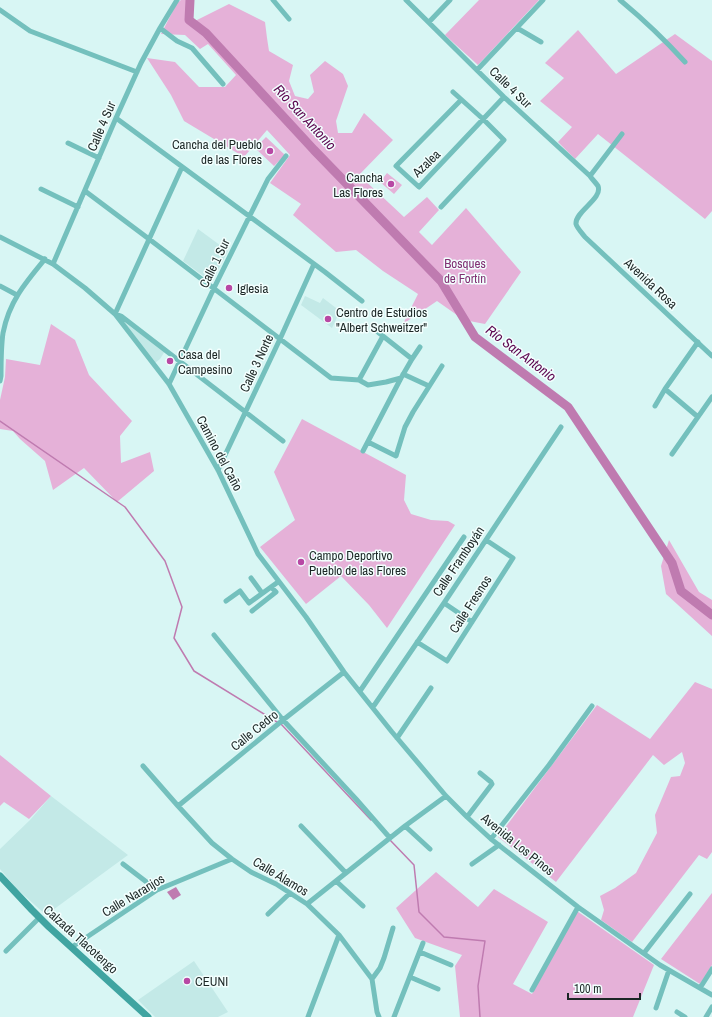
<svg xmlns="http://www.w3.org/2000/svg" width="712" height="1017" viewBox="0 0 712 1017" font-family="'Archivo Narrow',sans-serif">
<rect width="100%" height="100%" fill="#d8f6f4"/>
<!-- built -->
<path fill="#c3e9e7" d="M198 229 228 251 216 274 212 278H206L183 261Z
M305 296 320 303 323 298 340 311 332 328 301 305Z
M125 323 165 351 160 359 155 363 123 324Z
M51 796 128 855 46 915 16 888 0 869V849L30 820Z
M194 961 228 1012 218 1017H155L138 1000Z"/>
<!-- green -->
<path fill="#e5b1d8" d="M181 0H188V11L195 21 229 4 265 22 267 38 269 51 293 65 289 81 295 96 308 99 314 92 310 75 325 61 343 74 348 86 336 121 338 133H352L364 113 393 140 359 175 404 217 427 197 439 210 419 232 432 245 466 208 521 272 485 324 464 320 437 301 403 324 418 294 383 271 356 250 336 252 293 215 301 204 270 183 290 155 267 130 244 157 184 121 171 95 147 58 175 62 199 87H225L236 75 208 44 200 49 185 35 161 34 177 3Z
M479 0H539L478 65 445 35Z
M578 30 616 74 675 34 712 61V211L705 219 598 134 575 159 558 142 572 127 540 101 564 78 545 63Z
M266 137 285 155 274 166 255 148Z
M387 173 402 185 394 194 380 182Z
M51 324 75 340 89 375 132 421 120 436 121 463 150 452 154 471 117 502 84 468 53 490 45 461 20 439 13 431 0 429V400L5 377 6 359 40 365Z
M302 419 406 475 404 500 411 514 431 520 448 521 455 525 387 628 369 605 341 576 306 604 260 547 295 520 274 472Z
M669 540 699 592 712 600V636L666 594 661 566Z
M695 682 712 689V852L707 859 699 855 632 942 601 920 604 910 600 896 615 888 636 873 657 833 655 815 671 777 680 776 685 763 682 752 664 765 653 755 556 882 498 837 597 705 650 739Z
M0 755 51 796 29 819 4 802 0 806Z
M436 872 478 907 494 889 548 922 513 984 532 994 577 911 654 965 633 1017H460L455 966 462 955 415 938 396 908Z
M712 893V965L700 984 661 959Z"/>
<!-- water -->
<path fill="#bf7bb0" d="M176 887 181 895 173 900 167 892Z"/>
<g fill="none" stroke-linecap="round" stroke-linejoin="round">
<!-- stream -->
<path stroke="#bf7bb0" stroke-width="1.5" d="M0 421 125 507 165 561 182 607 174 638 194 671 277 722
M281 724 371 820
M390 840 414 865 419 912 444 937 485 941 478 986 480 1017"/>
<!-- river -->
<path stroke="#bf7bb0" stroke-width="9" d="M190 0 189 20 206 33 314 150 441 281 475 337 568 407 672 563 681 591 712 615"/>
<!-- street -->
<path stroke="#74c0bd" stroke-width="5" d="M273 0 289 19
M406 0 504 97 590 176C592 179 596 183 598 186 603 199 575 211 576 224 577 228 582 233 585 237L712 356
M620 0C643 19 665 40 685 62
M0 10 30 31 137 72
M429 22 450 0
M160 28 177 41 192 48 223 84
M517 28 541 42
M477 70 543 0
M461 100 396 166 419 187 504 97
M116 118 325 272 362 301
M68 143 99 158
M182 167 115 314 121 316 283 441
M590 176 622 134
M41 189 78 207
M85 191 149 239 280 339 331 378 359 380 368 385 386 382 401 378
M441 207 504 140 483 119 453 92
M0 237 53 264 85 288 115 314 169 384 218 470 258 554 306 617 344 672 392 732 446 796 467 817 491 839 578 907 660 965 712 995
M53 264 116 118 141 63 160 28 177 0
M0 286 17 295
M374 329 412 359 420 347
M403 374 429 386
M359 380 383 336
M0 381 1 376C1 362 1 347 3 333 9 302 25 283 45 259
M169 384 214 288 268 179 286 156
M665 389 698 417
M655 406 665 389 698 342
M368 442 396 456 405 427 413 412 442 366
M363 451 401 378 412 359
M672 454 712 397
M218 470 280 339 314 264
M251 578 262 593
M226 601 240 591 249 603 278 582
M444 603 472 622
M252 611 276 592 271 587
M214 635 283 720 356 799 390 838
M417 642 447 661 513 558 486 540
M360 691 464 537
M373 707 444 603 561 427
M397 738 431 688
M143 766 178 806 212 843 232 859 251 872 276 884 307 904 339 935 372 979 377 1012 379 1017
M178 806 283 720 344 672
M467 817 492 784 491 782 480 773
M301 826 346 873
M405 826 430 849
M491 839 549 765 592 706
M123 864 157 890
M472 864 499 845
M336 881 363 906
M307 904 405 826 446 796
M268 914 290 893
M72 947 157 890 232 859
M6 951 39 918
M420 952 451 965
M644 953 690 894
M410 977 438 989
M372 979 380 968 384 958 393 928
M700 988 712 969
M532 990 578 907
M656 1008 669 970
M677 1012 685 1017
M308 1017 339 935
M394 1017 423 943
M706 1017 712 1007"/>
<!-- secondary -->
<path stroke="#40a4a1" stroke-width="7" d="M0 876 32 910 49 927 148 1017"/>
</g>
<!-- markers -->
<g fill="#b848a4" stroke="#f3fffe" stroke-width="1.5">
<circle cx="270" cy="151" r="4"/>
<circle cx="391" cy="184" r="4"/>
<circle cx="229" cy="288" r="4"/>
<circle cx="328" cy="319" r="4"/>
<circle cx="170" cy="361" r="4"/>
<circle cx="301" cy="562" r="4"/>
<circle cx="187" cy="981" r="4"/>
</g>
<g text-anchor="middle" stroke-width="3" stroke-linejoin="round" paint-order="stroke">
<!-- street labels -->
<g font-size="13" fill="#1c2726" stroke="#f3fffe">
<text transform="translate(511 87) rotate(44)" y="5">Calle 4 Sur</text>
<text transform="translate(101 126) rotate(-67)" y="5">Calle 4 Sur</text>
<text transform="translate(426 163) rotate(-44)" y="5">Azalea</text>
<text transform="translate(214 263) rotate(-64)" y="5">Calle 1 Sur</text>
<text transform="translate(651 283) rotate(43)" y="5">Avenida Rosa</text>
<text transform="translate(256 363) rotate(-65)" y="5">Calle 3 Norte</text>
<text transform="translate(220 453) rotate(62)" y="5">Camino del Caño</text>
<text transform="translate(458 561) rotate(-56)" y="5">Calle Framboyán</text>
<text transform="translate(470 604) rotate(-57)" y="5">Calle Fresnos</text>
<text transform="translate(254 730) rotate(-39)" y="5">Calle Cedro</text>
<text transform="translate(518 844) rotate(39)" y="5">Avenida Los Pinos</text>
<text transform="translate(281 876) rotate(31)" y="5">Calle Álamos</text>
<text transform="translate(133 895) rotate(-31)" y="5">Calle Naranjos</text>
<text transform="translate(81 939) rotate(42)" y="5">Calzada Tlacotengo</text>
</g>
<!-- poi labels -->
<g font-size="13" fill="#1c2726" stroke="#f3fffe" text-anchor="start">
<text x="262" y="149" text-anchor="end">Cancha del Pueblo<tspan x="262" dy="15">de las Flores</tspan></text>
<text x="383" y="182" text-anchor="end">Cancha<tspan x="383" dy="15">Las Flores</tspan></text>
<text x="237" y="293">Iglesia</text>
<text x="336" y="317">Centro de Estudios<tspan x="336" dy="15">"Albert Schweitzer"</tspan></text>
<text x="178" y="359">Casa del<tspan x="178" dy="15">Campesino</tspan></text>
<text x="309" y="560">Campo Deportivo<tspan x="309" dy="15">Pueblo de las Flores</tspan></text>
<text x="195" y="986">CEUNI</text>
</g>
<!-- park labels -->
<g font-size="13" fill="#813073" stroke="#f3fffe">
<text x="465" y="268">Bosques<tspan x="465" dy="15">de Fortín</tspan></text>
</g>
<!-- water labels -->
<g font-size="14" font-style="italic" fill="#5c0750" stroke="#f3fffe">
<text transform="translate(305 117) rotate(47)" y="5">Río San Antonio</text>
<text transform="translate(521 353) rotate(37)" y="5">Río San Antonio</text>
</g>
</g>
<!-- scale -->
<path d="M568 993v6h72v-6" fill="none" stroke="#1c2726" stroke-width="2"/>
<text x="574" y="993" font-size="12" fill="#1c2726" stroke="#f3fffe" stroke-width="3" paint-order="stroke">100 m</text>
</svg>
